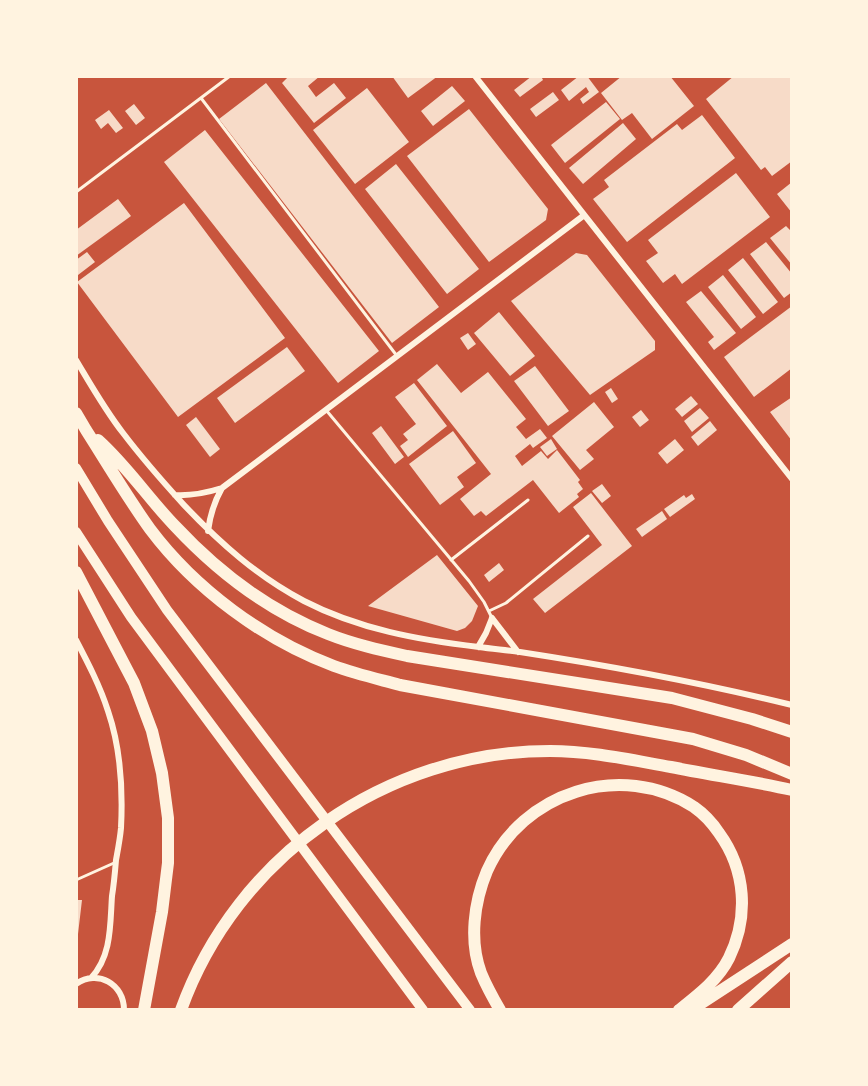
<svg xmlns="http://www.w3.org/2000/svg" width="868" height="1086" viewBox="0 0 868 1086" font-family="'Exo 2',sans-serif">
<rect width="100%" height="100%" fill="#c8553d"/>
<!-- building -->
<path fill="#f7dbc8" d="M289 76H320L308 86 316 97 334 83 346 98 314 123 282 83Z
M392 76H438L408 98Z
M532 76H541L543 80 520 97 514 90Z
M579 76H587L599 92 583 104 580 99 589 92 586 87 569 101 561 90Z
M622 76H670L694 106 652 139 632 113 622 120 601 93Z
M734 76H792V161L772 176 765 167 761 170 706 99Z
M266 83 439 307 392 343 219 119Z
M452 86 465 101 433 126 421 111Z
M367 88 409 142 355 184 313 130Z
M553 92 559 100 536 117 530 109Z
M606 102 620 119 565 163 551 145Z
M134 104 145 118 136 125 125 111Z
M469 109 548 209 546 220 489 262 407 156Z
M109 110 123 128 116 133 108 123 101 129 95 120Z
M702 115 735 158 627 242 593 199 609 187 604 180 677 124 682 130Z
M623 123 636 139 583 184 569 168Z
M205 130 379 351 338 383 164 162Z
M396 164 479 269 447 294 365 189Z
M736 173 770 217 682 284 675 274 663 283 646 261 658 253 648 240Z
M792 182V213L777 194Z
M118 199 131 216 76 256V230Z
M184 203 285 338 178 417 77 282Z
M786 226 792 232V265L770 238Z
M766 242 792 274V292L784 298 750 254Z
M87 252 95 262 78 275 76 272V260Z
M576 253 587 255 655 341V350L590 395 511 301Z
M743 258 778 302 763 314 728 270Z
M723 275 756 317 741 329 708 287Z
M701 291 736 333 714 350 708 342 714 337 686 302Z
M792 306V368L754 397 724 357Z
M499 312 535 356 510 376 474 333Z
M468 333 476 344 468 350 460 338Z
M287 347 305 371 235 423 217 398Z
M437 364 461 393 488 372 526 419 516 427 526 439 540 429 547 438 533 448 530 444 515 456 522 466 541 451 548 459 557 450 580 480 578 482 583 489 577 494 579 497 559 513 533 480 486 516 481 511 474 516 460 499 491 474 417 380Z
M535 366 569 411 548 426 514 381Z
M414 383 447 426 408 457 400 446 408 440 403 434 416 424 395 397Z
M611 388 618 399 612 403 605 392Z
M691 396 698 404 682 417 675 409Z
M792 397V441L770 412Z
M594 402 614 427 586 450 594 459 580 470 552 436Z
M700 408 709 418 692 432 684 421Z
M641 410 649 420 640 427 632 417Z
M196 417 220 449 210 457 186 425Z
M710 421 717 430 698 446 691 437Z
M381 426 404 457 395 464 372 433Z
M453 431 476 463 457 477 464 487 440 505 409 464Z
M551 439 557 449 547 456 540 447Z
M675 439 684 450 667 464 658 453Z
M602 484 611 496 602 503 592 491Z
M591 493 632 546 545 613 533 599 602 545 573 507Z
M692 494 695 499 670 517 664 509 684 495 686 498Z
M662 511 667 519 642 537 636 529Z
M437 555 478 606 472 621 465 628 457 631 368 606Z
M499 563 504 570 489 582 484 575Z
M76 900H82L78 934H76Z"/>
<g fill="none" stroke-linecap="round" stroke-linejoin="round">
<!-- service -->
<path stroke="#fff3e0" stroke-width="3" d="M201 98 397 356
M76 192 230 76
M326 410 469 581 484 602 492 618
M451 560 528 500
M489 611 506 603 588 536
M76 880 114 863"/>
<!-- minor -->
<path stroke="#fff3e0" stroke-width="6" d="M475 76 792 479
M76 360C91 385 105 410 123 433 142 458 163 482 184 505 220 543 258 577 304 601 358 629 419 640 479 647 493 649 506 650 520 652 611 666 702 683 792 705
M175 495C192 496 206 493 222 488L583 216
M208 531C210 515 214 502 222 488
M492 618 518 652
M76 640C88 663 100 686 108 711 121 749 123 789 121 828 120 839 118 849 116 860 115 872 114 884 112 896 110 924 112 956 91 978
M478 647 486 633 492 618
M76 984C98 969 124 984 124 1010"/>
<!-- trunk -->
<path stroke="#fff3e0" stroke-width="10" d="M76 468 108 521 167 610 470 1010
M76 532 131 617 171 671 423 1010"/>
<!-- motorway -->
<path stroke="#fff3e0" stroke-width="12" d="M76 413 86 430C107 463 127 497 150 529 195 589 264 640 334 666 356 674 378 679 400 685L693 739 746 755 792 774
M98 440C127 466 148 498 175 526 217 571 269 611 328 634 353 644 380 650 407 656L672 698 752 719 792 732
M76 572 134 683 152 731 162 773 168 818V863L162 912 144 1010
M181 1010C236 856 387 751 550 751 591 751 631 760 671 767 711 775 752 781 792 790
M500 1010C493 998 486 985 481 973 469 941 474 902 487 871 522 792 621 760 694 807 704 814 713 824 719 833 746 870 749 917 729 958 718 980 698 995 679 1010
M691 1010 792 944
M738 1010 792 962"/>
</g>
<!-- border -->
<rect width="868" height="1086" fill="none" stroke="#fff3e0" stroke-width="156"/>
</svg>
